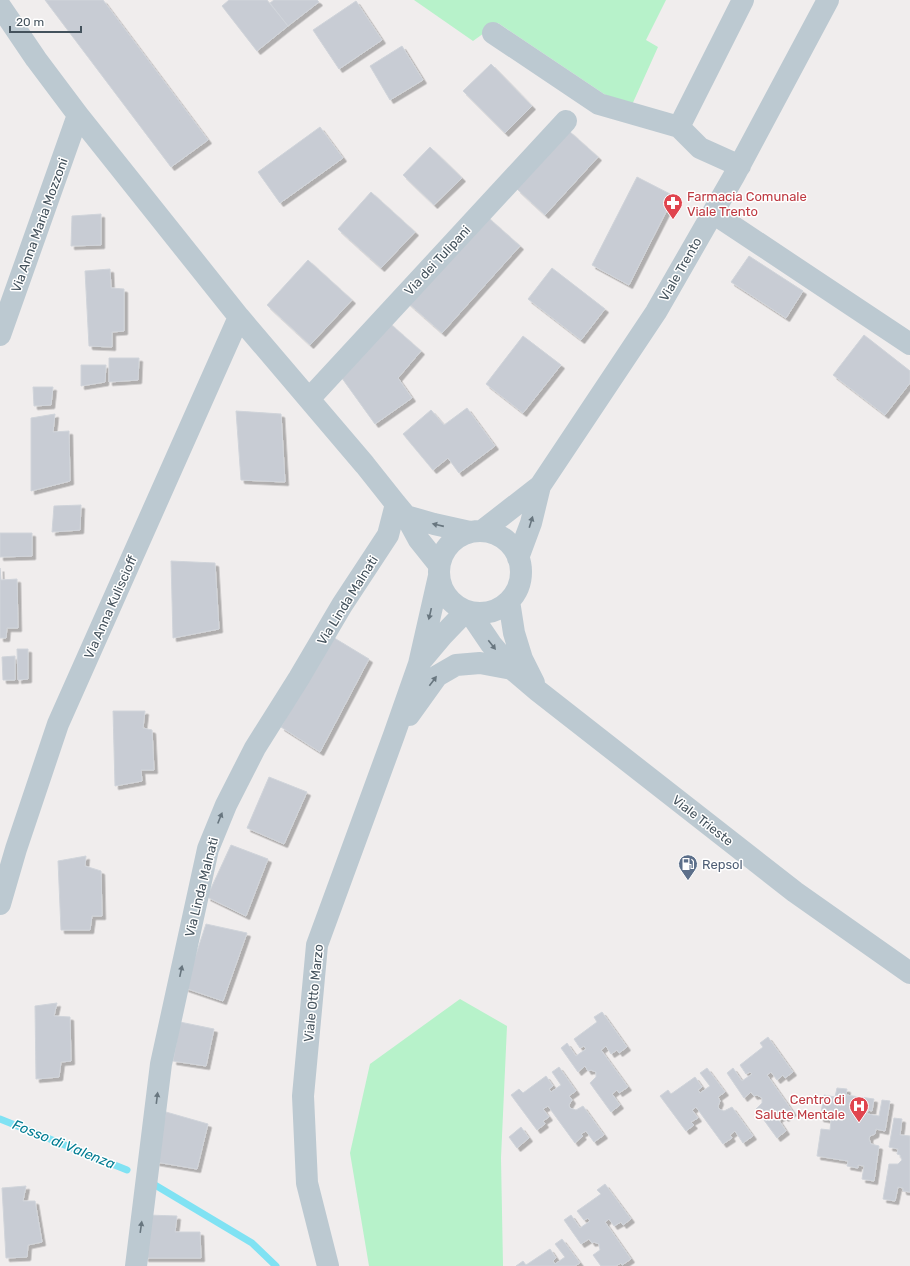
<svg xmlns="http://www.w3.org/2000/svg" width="910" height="1266" viewBox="0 0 910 1266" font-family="Rubik,sans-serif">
<defs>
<filter id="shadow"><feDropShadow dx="3.5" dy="3.5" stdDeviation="0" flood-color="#0004"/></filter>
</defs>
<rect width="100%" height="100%" fill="#f0eded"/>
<!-- green -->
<path fill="#b7f2ca" d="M414 0H666L646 40 658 47 631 107 604 94 498 23 473 41Z
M460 999 507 1026 501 1158 503 1266H369L350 1153 370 1064Z"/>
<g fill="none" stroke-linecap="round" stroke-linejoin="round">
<!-- stream -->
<path stroke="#80e2f3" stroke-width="7" d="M0 1119 127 1170
M155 1185 252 1243 276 1266"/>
</g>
<!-- building -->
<path fill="#c8ccd4" stroke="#d0d4da" filter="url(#shadow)" d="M45 0H103L208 140 171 167Z
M229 0H267L288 26 257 51 222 6Z
M274 0H317L319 2 288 26 270 3Z
M356 1 382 40 339 69 313 30Z
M402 46 423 80 390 100 370 66Z
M491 64 532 106 505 133 463 91Z
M320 127 343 158 280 203 258 172Z
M569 131 598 157 545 215 517 189Z
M430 147 462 178 434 205 403 175Z
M637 177 674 196 629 285 592 265Z
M371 192 415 232 381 268 338 229Z
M101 214V245L71 246 72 216Z
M484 214 520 246 442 333 406 301Z
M749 256 803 291 786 318 731 282Z
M308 260 352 300 310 345 267 305Z
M552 268 605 309 581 340 528 299Z
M110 269 111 288 124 289V331L112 332V347L89 346 85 271Z
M387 321 421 351 398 378 412 398 375 424 339 374Z
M864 335 910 371V383L885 415 833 375Z
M523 336 561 365 523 413 486 384Z
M109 358H139L138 380 109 382Z
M81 365H106L105 382 81 386Z
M33 387H53L51 405 34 406Z
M467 408 495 446 459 473 448 458 433 470 403 434 431 410 444 425Z
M236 411 281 414 285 482 241 480Z
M55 414 53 432 69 431 70 481 31 491V418Z
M81 505 80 530 52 532 54 506Z
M0 533H32V556L0 557Z
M171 561 215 563 219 629 173 638Z
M0 568 1 580 17 579 18 628H7L6 638H0Z
M331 636 369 659 320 752 281 727Z
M17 649H28V679L18 680Z
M15 656V680H3L2 657Z
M113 711H145L143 728 152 730 154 770H141L142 781 115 786Z
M269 777 307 792 284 844 247 828Z
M231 845 268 859 246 916 207 897Z
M86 856 85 866 101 871 102 916H92L90 930H61L58 861Z
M206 924 247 933 223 1001 185 988Z
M57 1003 54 1016 70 1017 71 1061 61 1062 59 1077 36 1079 35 1006Z
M602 1012 627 1047 619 1053 617 1050 611 1054 606 1046 601 1050 628 1087 619 1093 617 1090 612 1094 620 1105 611 1112 590 1083 596 1077V1072L591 1070 588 1071 585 1066 578 1072 561 1048 567 1043 576 1056 586 1049 584 1046 580 1048 574 1039 597 1022 594 1017Z
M180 1022 214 1029 206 1066 173 1061Z
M768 1037 793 1072 785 1078 783 1075 777 1080 771 1072 767 1075 793 1112 785 1118 783 1116 778 1119 786 1131 777 1138 756 1109 762 1103V1098L757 1095 754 1096 751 1092 744 1098 727 1073 733 1068 742 1081 752 1074 750 1072 746 1074 740 1065 763 1047 760 1043Z
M559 1067 576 1091 569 1096 572 1100 569 1105 570 1108 576 1110 583 1106 604 1135 594 1142 586 1131 581 1134 583 1136 575 1143 548 1106 543 1109 549 1117 543 1121 545 1124 537 1130 511 1095 519 1089 523 1093 546 1076 553 1086 549 1089 551 1092 561 1085 552 1072Z
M707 1068 725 1092 718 1097 720 1101 718 1106 719 1109 724 1111 732 1107 753 1136 743 1143 735 1131 730 1135 732 1138 723 1144 696 1107 692 1110 698 1118 691 1122 694 1125 686 1131 660 1096 668 1090 671 1094 695 1077 702 1087 698 1090 700 1093 710 1086 700 1073Z
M837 1088 847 1089 846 1095 874 1099 872 1111 868 1110 867 1114 879 1116 882 1100 890 1101 885 1131 876 1129 875 1134 870 1136 869 1139 871 1144 879 1146 874 1181 862 1179 864 1166 858 1165V1168L847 1166 848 1161 817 1156 821 1129 830 1130 831 1120 820 1118 824 1095 835 1097Z
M166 1112 208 1124 197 1169 156 1162Z
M894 1118 902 1119 900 1135 910 1136V1192L903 1191V1188L898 1187 895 1201 883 1199 889 1164H898L902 1160 900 1155 897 1154 898 1149 889 1147Z
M521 1127 529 1138 517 1148 509 1137Z
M605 1184 631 1219 623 1225 621 1222 614 1226 609 1219 605 1222 631 1259 622 1265 621 1263 616 1266H601L593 1255 600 1250 599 1244 594 1242 592 1243 589 1239 581 1244 564 1220 571 1215 580 1228 590 1221 588 1218 584 1220 577 1211 601 1194 597 1190Z
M26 1186 23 1201H35L42 1242 28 1245 27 1257 6 1258 2 1188Z
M148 1215 177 1216 175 1232H200L201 1258H145Z
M562 1239 580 1263 575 1266H516L523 1261 526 1265 550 1249 556 1258 553 1261 555 1264 565 1257 555 1244Z"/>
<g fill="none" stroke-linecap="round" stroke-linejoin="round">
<!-- minor -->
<path stroke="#bcc9d1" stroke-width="22" d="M0 6 36 59 78 115 239 317 365 465 396 504 406 516 419 540 439 565
M493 33 599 104 679 127
M740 166 700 148 679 127 743 0
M713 213 910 344
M0 335 78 115
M309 399 566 121
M406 516 434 524 470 532
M482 531 540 486
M439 572a41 41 0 1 1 82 0a41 41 0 1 1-82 0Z
M518 558 531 523 540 486 656 312 734 176 828 0
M509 601 514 633 522 659 534 683
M470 613 491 644 512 669 538 691 795 892 910 973
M421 661 442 636 466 611
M409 715 437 676 456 665 480 663 512 669
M0 904 16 849 58 724 239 317
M136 1266 161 1064 208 849 226 805 255 748 299 678 342 605 388 535 396 504
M328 1266 307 1183 303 1096 317 945 394 735 419 664 439 576"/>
</g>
<!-- one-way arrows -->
<defs><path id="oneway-solid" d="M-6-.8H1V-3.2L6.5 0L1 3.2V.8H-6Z"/></defs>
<g fill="#68767f">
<use href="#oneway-solid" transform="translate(531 522) rotate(-73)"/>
<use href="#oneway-solid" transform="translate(438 525) rotate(-167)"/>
<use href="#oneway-solid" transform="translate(430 614) rotate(103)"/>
<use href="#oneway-solid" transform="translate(492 645) rotate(52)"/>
<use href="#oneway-solid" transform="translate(433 681) rotate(-53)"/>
<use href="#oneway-solid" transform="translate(220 818) rotate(-68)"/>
<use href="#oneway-solid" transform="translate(181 971) rotate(-78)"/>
<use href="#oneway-solid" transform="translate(157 1098) rotate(-83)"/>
<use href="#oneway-solid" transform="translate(141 1227) rotate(-82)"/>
</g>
<!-- icons -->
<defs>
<g id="pharmacy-pin" transform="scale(1)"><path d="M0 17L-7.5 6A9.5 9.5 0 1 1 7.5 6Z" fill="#e0444e" stroke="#fff"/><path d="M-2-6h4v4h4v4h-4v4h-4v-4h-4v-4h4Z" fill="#fff"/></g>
<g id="fuel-pin" transform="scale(1)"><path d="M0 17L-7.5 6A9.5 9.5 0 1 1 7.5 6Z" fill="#5c6f8a" stroke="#fff"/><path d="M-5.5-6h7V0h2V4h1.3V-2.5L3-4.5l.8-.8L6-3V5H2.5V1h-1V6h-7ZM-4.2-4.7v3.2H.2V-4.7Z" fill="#fff"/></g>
<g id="hospital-pin" transform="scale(1)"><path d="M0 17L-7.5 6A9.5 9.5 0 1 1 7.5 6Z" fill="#e0444e" stroke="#fff"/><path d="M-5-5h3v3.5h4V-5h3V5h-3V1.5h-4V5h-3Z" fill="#fff"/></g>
</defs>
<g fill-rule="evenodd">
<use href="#pharmacy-pin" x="673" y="203"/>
<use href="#fuel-pin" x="688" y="864"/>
<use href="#hospital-pin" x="859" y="1106"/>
</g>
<g text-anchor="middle" stroke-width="3" stroke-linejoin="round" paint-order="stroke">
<!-- health labels -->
<g font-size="13" fill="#be3a42" stroke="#fff" text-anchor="start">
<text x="687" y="201">Farmacia Comunale<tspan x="687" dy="15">Viale Trento</tspan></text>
<text x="845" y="1104" text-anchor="end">Centro di<tspan x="845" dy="15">Salute Mentale</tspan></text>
</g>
<!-- street labels -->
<g font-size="13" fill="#44525c" stroke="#fff">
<text transform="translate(39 225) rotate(-70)" y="5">Via Anna Maria Mozzoni</text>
<text transform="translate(437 260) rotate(-47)" y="5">Via dei Tulipani</text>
<text transform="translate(680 269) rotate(-60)" y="5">Viale Trento</text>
<text transform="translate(347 600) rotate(-58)" y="5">Via Linda Malnati</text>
<text transform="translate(110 607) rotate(-66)" y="5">Via Anna Kuliscioff</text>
<text transform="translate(703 820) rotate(38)" y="5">Viale Trieste</text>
<text transform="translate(201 887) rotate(-76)" y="5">Via Linda Malnati</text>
<text transform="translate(313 993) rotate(-84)" y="5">Viale Otto Marzo</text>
</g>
<!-- service labels -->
<g font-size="13" fill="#4e5e75" stroke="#fff" text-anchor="start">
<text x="702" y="869">Repsol</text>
</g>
<!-- water labels -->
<g font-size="14" font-style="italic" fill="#037d93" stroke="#fff">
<text transform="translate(64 1144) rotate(22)" y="5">Fosso di Valenza</text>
</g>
</g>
<!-- scale -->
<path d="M10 26v6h71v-6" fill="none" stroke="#44525c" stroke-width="2"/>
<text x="16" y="26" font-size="12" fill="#44525c" stroke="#ffffff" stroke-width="3" paint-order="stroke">20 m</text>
</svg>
